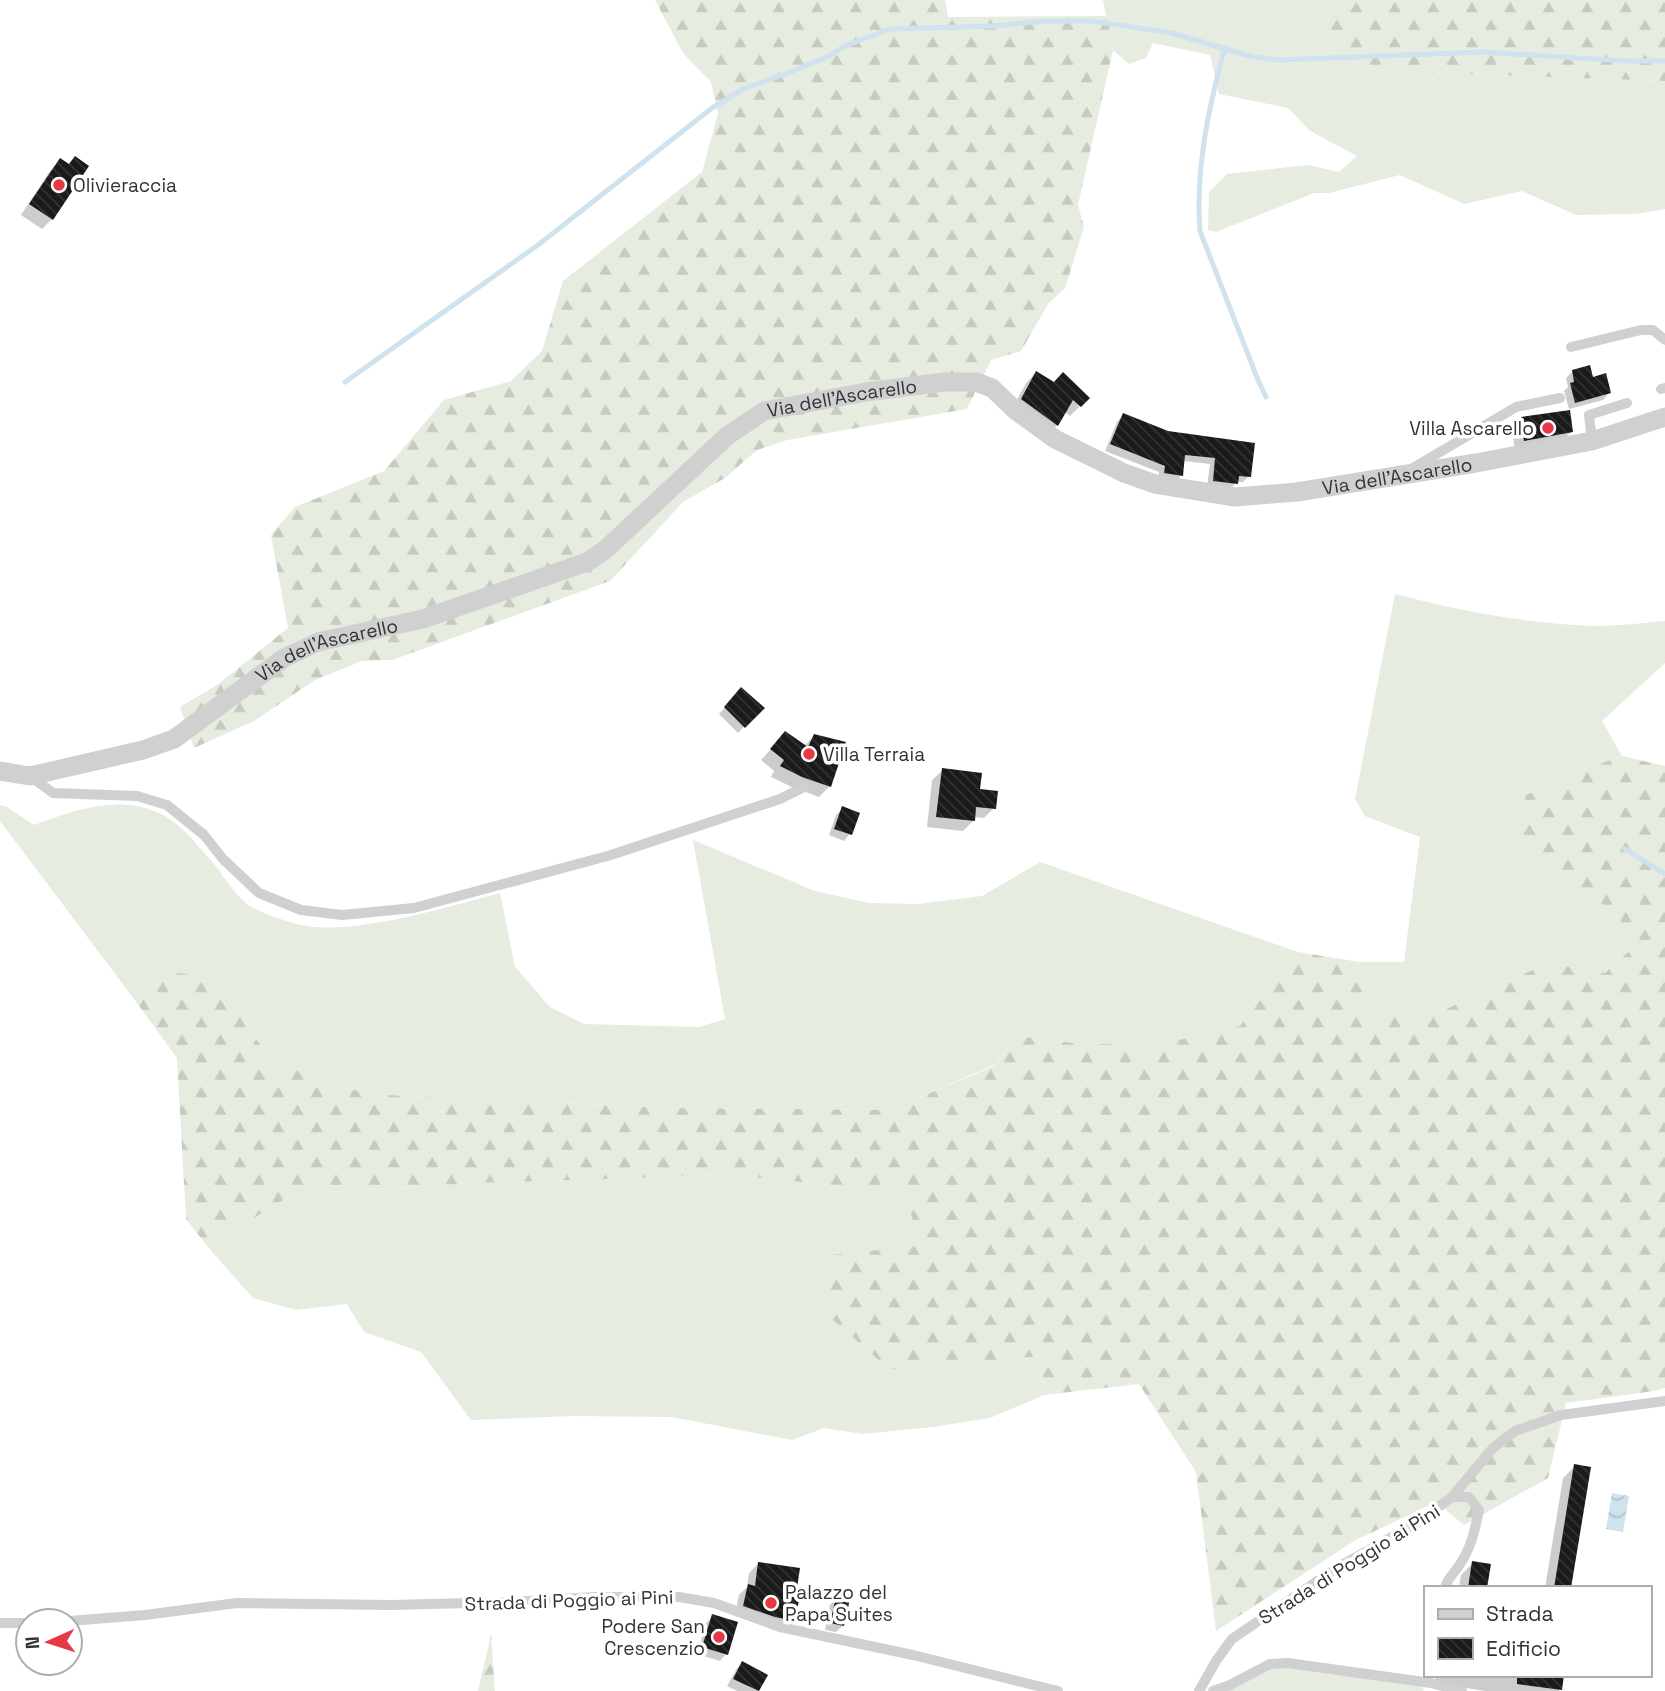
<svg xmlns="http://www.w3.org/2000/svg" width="1665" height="1691" viewBox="0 0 1665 1691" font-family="'Space Grotesk',sans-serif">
<defs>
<pattern id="forest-firs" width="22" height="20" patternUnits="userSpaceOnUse" patternTransform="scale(1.75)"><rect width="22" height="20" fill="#e6ecdf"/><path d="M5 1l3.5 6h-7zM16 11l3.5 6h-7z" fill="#c6cbc0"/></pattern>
<pattern id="water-waves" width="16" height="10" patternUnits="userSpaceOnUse" patternTransform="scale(1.75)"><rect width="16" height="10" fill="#cfe2ee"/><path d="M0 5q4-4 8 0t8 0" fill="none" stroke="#b2c2cd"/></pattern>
<pattern id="building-back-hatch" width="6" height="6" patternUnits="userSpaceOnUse" patternTransform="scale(1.75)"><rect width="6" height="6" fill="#1a1a1a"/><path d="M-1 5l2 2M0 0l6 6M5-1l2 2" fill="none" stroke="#333"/></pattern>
</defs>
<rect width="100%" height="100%" fill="#fff"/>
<!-- grass -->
<path fill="#e6ecdf" d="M1103 0H1340L1318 38 1355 73H1435L1665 81V209L1635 214 1576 215 1522 191 1464 204 1400 175 1329 193H1314L1216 232 1208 230 1209 192 1227 174 1308 165 1339 172 1357 156 1310 131 1288 108 1219 94 1210 55 1153 43 1146 58 1129 64 1113 50Z
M1395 594C1460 611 1528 624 1596 626 1618 626 1642 623 1665 621V663L1602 721 1622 756 1569 775 1526 795 1616 913 1636 946 1605 973 1548 963 1444 1010 1369 1015 1359 962H1404L1420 837 1365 816 1355 799Z
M0 805 5 806 34 825C74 810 122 793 163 815 182 825 199 847 213 863 222 874 239 900 251 907 264 914 282 920 296 924 347 938 448 907 500 893L515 967 550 1007 584 1024 699 1027 725 1019 693 840 815 891 869 903 918 904 982 896 1040 862 1298 952 1241 1026 1156 1045 1074 1043 1017 1036 996 1064 890 1110 672 1108 367 1094 270 1062 221 978 170 972 131 995 0 821Z
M727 1175 906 1192 920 1246 890 1370 1042 1356 1044 1395 990 1418 933 1427 863 1434 824 1428 792 1440 672 1417 572 1416 471 1420 421 1352 364 1332 347 1304 296 1310 253 1298 208 1247 293 1194 475 1183Z
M1287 1667 1421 1685 1424 1691H1226L1272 1668Z"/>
<!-- forest -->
<path fill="url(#forest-firs)" d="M655 0H945L948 17 1107 16 1113 50 1078 205 1084 227 1065 288 1048 304 1021 351 991 360 967 409 787 440 757 450 725 478 683 502 610 581 392 660 362 661 315 680 254 721 194 748 180 707 217 685 288 628 271 535 295 507 384 471 444 400 511 381 542 351 563 281 702 172 718 114 711 82 683 53Z
M1340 0H1665V81L1435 73H1355L1318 38Z
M1622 756 1665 766V1388L1654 1391 1566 1403 1548 1478 1464 1525 1436 1502 1354 1541 1216 1631 1196 1472 1139 1384 1044 1395 1042 1356 890 1370 831 1318 820 1256 920 1246 905 1192 727 1175 475 1183 293 1194 208 1247 186 1219 177 1058 131 995 170 972 221 978 270 1062 367 1094 672 1108 890 1110 996 1065 1017 1036 1074 1043 1156 1045 1240 1026 1298 952 1359 962 1370 1015 1444 1010 1548 963 1605 973 1635 946 1616 913 1548 869 1514 836 1526 795 1569 775Z
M491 1635 495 1691H478Z"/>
<!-- water -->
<path fill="url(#water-waves)" d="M1612 1493 1629 1496 1623 1532 1606 1529Z"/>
<!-- shadow -->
<path fill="#0003" d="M60 161 52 219 42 229 21 215 50 171Z
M1572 372 1592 379 1609 393 1603 400 1569 409 1564 391 1568 387 1566 378Z
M1036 373 1053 384 1088 398 1070 416 1065 412 1057 425 1047 435 1012 409 1026 383Z
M1123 415 1168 432 1249 476 1243 482H1236L1230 490 1207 487 1210 464 1183 461 1181 475 1175 482 1158 479 1159 472 1105 451 1117 422Z
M1522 418 1571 432 1561 442 1515 451 1512 429Z
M735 696 762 708 738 733 719 714Z
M785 733 804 746 814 736 830 786 819 797 792 787 771 777 774 771 761 760Z
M943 770 978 790 994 808 984 818 973 817V821L963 831 927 827 932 780Z
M843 808 850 834 844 841 829 835 836 815Z
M1575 1466 1570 1588H1545L1563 1478Z
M1473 1563 1485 1588H1459L1461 1575Z
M758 1564 793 1621 784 1630 735 1615 739 1595 747 1587 749 1573Z
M836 1598 842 1626 836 1632 825 1630 830 1605Z
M713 1616 736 1624 726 1654 720 1661 697 1654 706 1623Z
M742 1663 765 1675 757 1691H737L727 1686 736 1670Z
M1436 1675H1563L1559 1691H1485L1435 1683Z"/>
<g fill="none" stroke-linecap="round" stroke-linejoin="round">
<!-- stream -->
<path stroke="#cfe2ee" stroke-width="5" d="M1225 47C1209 106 1195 170 1200 231L1258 380 1266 397
M345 382 538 245 712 108 743 89 788 73 827 57 845 46 890 29 993 26 1046 21H1091L1172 33 1253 57 1278 60 1483 52 1624 61H1665
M1625 849 1665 874"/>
</g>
<!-- building -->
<path fill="url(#building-back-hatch)" d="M75 156 89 166 53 220 29 204 60 158 69 164Z
M1590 365 1593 377 1606 373 1611 393 1575 403 1570 383 1574 382 1572 370Z
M1036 371 1054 382 1063 372 1090 398 1081 407 1073 400 1058 426 1021 399Z
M1570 410 1573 432 1524 441 1521 417Z
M1123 413 1168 431 1255 443 1251 477 1239 476 1238 484 1213 481 1215 458 1185 455 1183 476 1164 473 1165 466 1110 444Z
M741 687 765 708 745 728 724 707Z
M785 731 808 747 814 734 846 742 831 787 802 777 780 766 784 760 770 749Z
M942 768 982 773 980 789 998 791 996 809 976 807 975 821 936 817Z
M842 806 860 813 852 835 834 829Z
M1574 1464 1591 1467 1571 1588H1554Z
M1472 1561 1491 1564 1487 1588H1468Z
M758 1562 800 1568 796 1595H800L795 1621 775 1617 743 1606 748 1584 755 1586Z
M836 1597 850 1599 844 1626 830 1623Z
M712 1614 738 1622 728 1655 702 1647Z
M742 1661 768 1675 759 1691 733 1679Z
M1517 1675H1564L1562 1690 1517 1684Z"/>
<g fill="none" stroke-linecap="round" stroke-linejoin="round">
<!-- lane -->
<path stroke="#d0d0d0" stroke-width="10" d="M1571 347 1641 330H1653L1665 340
M1661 389 1665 388
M1592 441 1589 415 1627 403
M1413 468 1516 407 1560 398
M30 776 53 793 137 796 167 805 204 835 223 859 259 893 301 910 342 915 414 908 611 855 780 799 804 787
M1445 1588C1447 1578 1455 1573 1460 1564 1471 1548 1475 1530 1479 1510L1469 1497H1452
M69 1621 145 1615 237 1603 391 1605 509 1602 594 1597H679L714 1603 780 1627 913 1655 1058 1691
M0 1623H28
M1199 1691 1216 1661 1232 1639 1338 1567 1415 1524 1452 1497 1493 1448 1515 1431 1561 1415 1665 1401
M1213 1691 1230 1685 1270 1664 1288 1663 1431 1683 1462 1691"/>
<!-- street -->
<path stroke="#d0d0d0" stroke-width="19" id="s1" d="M0 771 30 776 143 750 174 739 284 658 318 642 423 619 587 562 605 550 727 436 764 411 866 392 945 382H976L992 388 1015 410 1055 439 1124 473 1155 484 1235 497 1297 492 1476 463 1592 441 1665 417"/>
</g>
<!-- markers -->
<g fill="#e63946" stroke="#fff" stroke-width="2.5">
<circle cx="59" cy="185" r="7"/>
<circle cx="1548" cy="428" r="7"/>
<circle cx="809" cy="754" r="7"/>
<circle cx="771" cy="1603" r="7"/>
<circle cx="719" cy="1637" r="7"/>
</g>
<g text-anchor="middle" stroke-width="7" stroke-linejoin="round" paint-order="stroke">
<!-- poi labels -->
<g font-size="19" fill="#333" stroke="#fff" text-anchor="start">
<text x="73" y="192">Olivieraccia</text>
<text x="1534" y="435" text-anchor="end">Villa Ascarello</text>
<text x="823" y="761">Villa Terraia</text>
<text x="785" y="1599">Palazzo del<tspan x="785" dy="22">Papa Suites</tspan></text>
<text x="705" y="1633" text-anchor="end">Podere San<tspan x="705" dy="22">Crescenzio</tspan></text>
</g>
<!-- street labels -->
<g font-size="19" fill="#333" stroke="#fff">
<text dy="7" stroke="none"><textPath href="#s1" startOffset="947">Via dell'Ascarello</textPath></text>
<text dy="7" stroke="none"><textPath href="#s1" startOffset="1535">Via dell'Ascarello</textPath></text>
<text dy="7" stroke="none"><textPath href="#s1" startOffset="359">Via dell'Ascarello</textPath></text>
<text transform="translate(1349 1564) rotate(-32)" y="7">Strada di Poggio ai Pini</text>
<text transform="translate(569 1600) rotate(-2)" y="7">Strada di Poggio ai Pini</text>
</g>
</g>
<!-- legend -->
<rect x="1424" y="1586" width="228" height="91" fill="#ffffff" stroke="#adadad" stroke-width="2"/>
<rect x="1438" y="1609" width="35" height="10" fill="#d0d0d0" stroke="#adadad" stroke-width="2"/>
<text x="1486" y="1621" font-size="21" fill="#333333">Strada</text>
<rect x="1438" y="1638" width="35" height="21" fill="url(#building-back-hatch)" stroke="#adadad" stroke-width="2"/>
<text x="1486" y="1656" font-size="21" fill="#333333">Edificio</text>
<!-- north arrow -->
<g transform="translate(49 1642) rotate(267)"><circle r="33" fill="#ffffff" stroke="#adadad" stroke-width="2"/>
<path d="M0-5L12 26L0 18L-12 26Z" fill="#e63946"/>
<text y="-10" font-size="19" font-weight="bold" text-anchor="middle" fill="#333333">N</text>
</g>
</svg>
